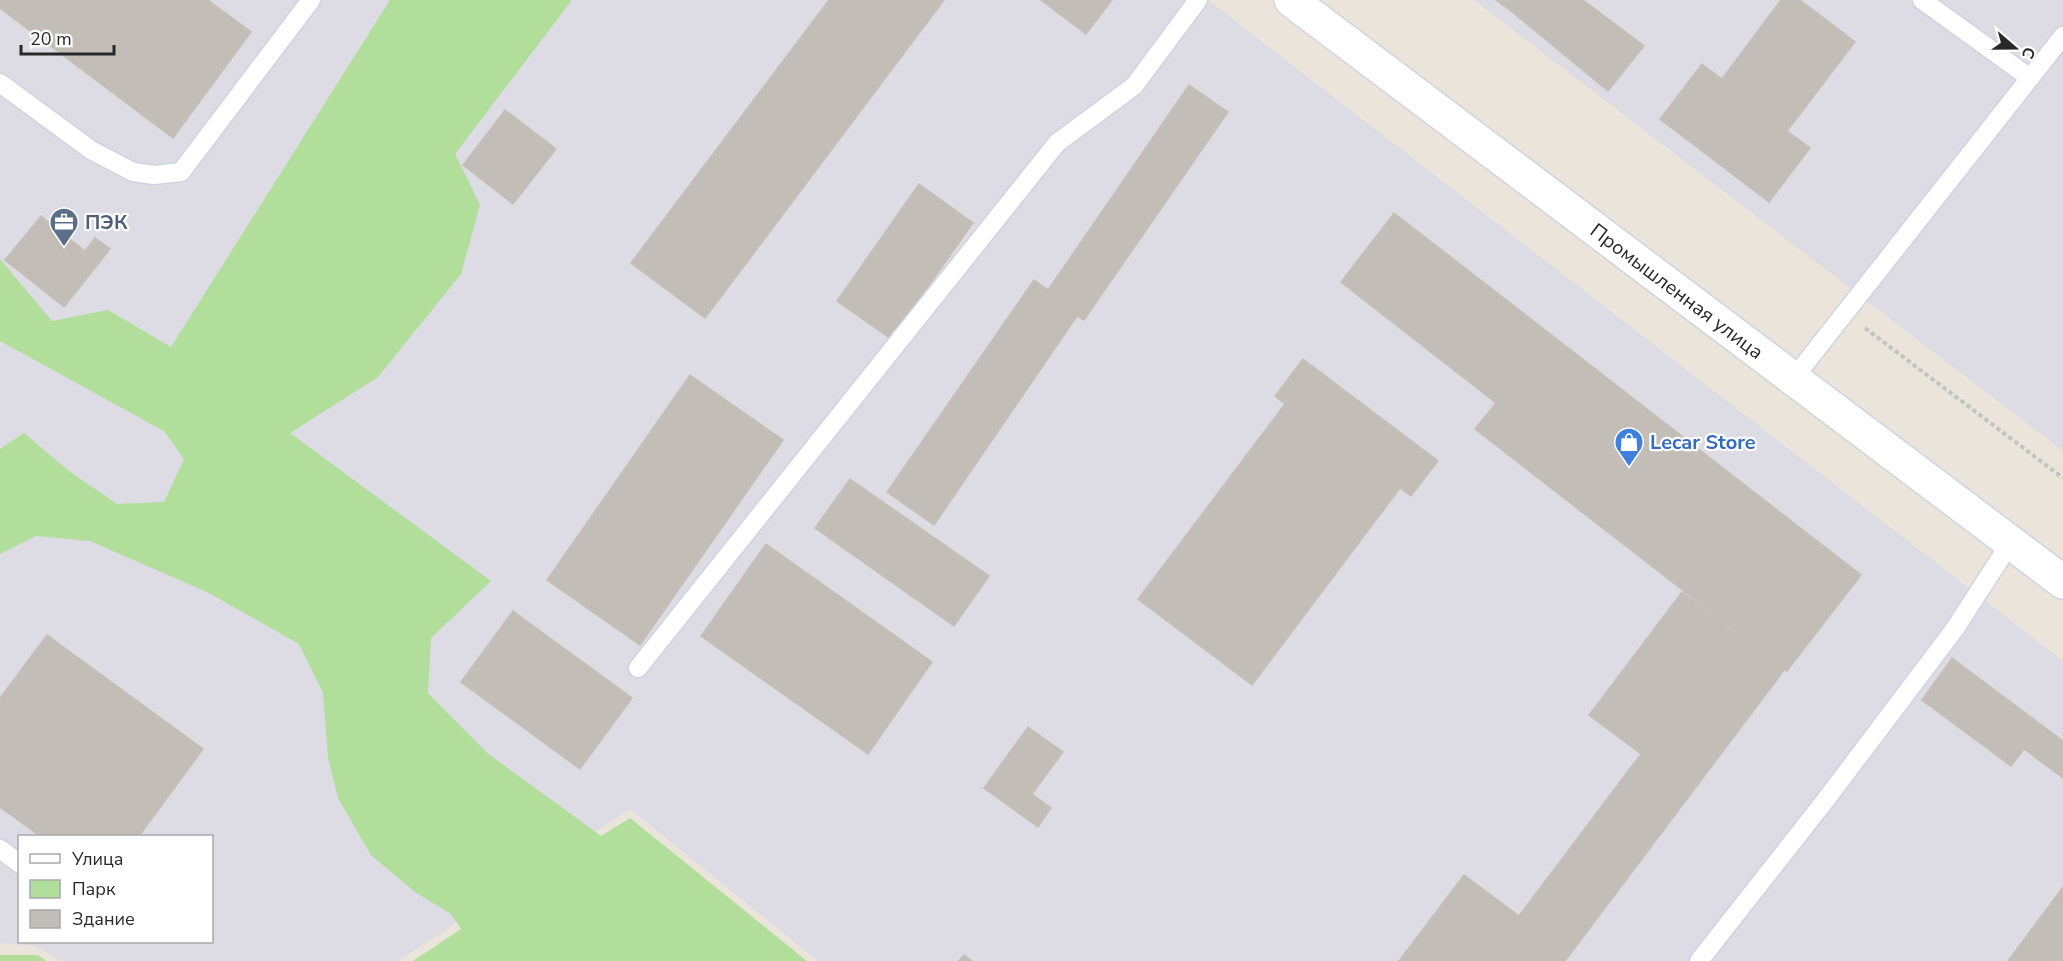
<svg xmlns="http://www.w3.org/2000/svg" width="2063" height="961" viewBox="0 0 2063 961" font-family="'Nunito Sans',sans-serif">
<rect width="100%" height="100%" fill="#eae4db"/>
<!-- industrial -->
<path fill="#dddbe3" fill-rule="evenodd" d="M0 0H1208L2063 661V961H818L630 809 398 961H61L36 946 0 943ZM20 836H212V942H20Z
M1474 0H2063V451Z"/>
<!-- green -->
<path fill="#b1de9a" d="M390 0H572L455 154 480 205 461 274 378 377 290 433 491 581 431 638 428 693 487 753 601 836 630 818 807 961H413L461 929 451 914 415 892 371 855 338 798 328 758 323 693 299 644 209 593 90 541 36 536 0 554V449L24 433 69 471 117 504 164 502 184 459 164 431 0 341V259L52 321 108 310 171 347Z
M0 955H38L47 961H0Z"/>
<!-- building -->
<path fill="#c2bdb7" stroke="#c5bfb5" stroke-width="1.5" d="M0 0H208L251 32 173 138 0 8Z
M829 0H944L705 318 631 263Z
M1041 0H1112L1086 34Z
M1496 0H1517L1510 10Z
M1517 0H1583L1644 46 1608 91 1510 10Z
M1781 0H1800L1855 42 1787 131 1810 148 1769 202 1660 119 1702 64 1722 79Z
M1189 85 1228 112 1084 320 1077 316 934 525 887 492 1034 280 1048 290Z
M505 110 556 149 513 204 463 165Z
M919 184 973 223 891 339 837 301Z
M1394 213 1861 575 1787 671 1475 429 1496 403 1341 282Z
M41 216 85 251 95 238 110 249 64 307 5 260Z
M1303 359 1438 461 1411 496 1400 488 1252 685 1138 599 1285 404 1275 396Z
M690 375 783 440 640 645 547 580Z
M850 479 989 576 954 626 815 528Z
M766 544 932 662 868 754 701 636Z
M1682 592 1785 669 1565 961H1399L1464 875 1519 916 1641 754 1589 715Z
M513 611 632 698 580 769 461 682Z
M47 635 203 749 139 836H40L0 807V698Z
M1952 658 2063 741V778L2024 749 2011 766 1922 700Z
M1028 727 1063 752 1032 794 1051 808 1038 827 984 788Z
M2063 887V961H2008Z
M964 955 972 961H959Z"/>
<g fill="none" stroke-linecap="round" stroke-linejoin="round">
<!-- lane casing -->
<g stroke="#d0d3e1" stroke-width="21">
<path id="lane" d="M1922 0 2030 78
M0 83 91 150 133 172 154 175 181 172 311 0
M1793 379 2063 36
M638 668 1057 143 1134 86 1198 0
M0 849 20 864
M1699 961 1824 802 1954 630 2011 542"/>
</g>
<!-- secondary casing -->
<g stroke="#d0d3e1" stroke-width="36">
<path id="secondary" d="M1291 0 2063 582"/>
</g>
<!-- path -->
<path stroke="#c3c3c3" stroke-width="4" stroke-dasharray="4.5 3" stroke-linecap="butt" d="M1865 328 2063 478"/>
<!-- lane -->
<use href="#lane" stroke="#fff" stroke-width="18"/>
<!-- secondary -->
<use href="#secondary" stroke="#fff" stroke-width="33"/>
</g>
<!-- icons -->
<defs>
<g id="office-pin" transform="scale(1.5)"><path d="M0 17L-7.5 6A9.5 9.5 0 1 1 7.5 6Z" fill="#5c6f8a" stroke="#fff"/><path d="M-6-3h4V-5.5h4V-3h4V5H-6ZM-1-4.5V-3h2v-1.5ZM-6 0V1H6V0Z" fill="#fff"/></g>
<g id="shop-pin" transform="scale(1.5)"><path d="M0 17L-7.5 6A9.5 9.5 0 1 1 7.5 6Z" fill="#3f7fe0" stroke="#fff"/><path d="M-5-2.5h2.3a2.7 3.5 0 0 1 5.4 0H5L5.5 6h-11ZM-1.5-2.5h3a1.5 2.3 0 0 0-3 0Z" fill="#fff"/></g>
</defs>
<g fill-rule="evenodd">
<use href="#office-pin" x="64" y="222"/>
<use href="#shop-pin" x="1629" y="442"/>
</g>
<g text-anchor="middle" stroke-width="4.5" stroke-linejoin="round" paint-order="stroke">
<!-- service labels -->
<g font-size="20" font-weight="bold" fill="#4e5e75" stroke="#fff" text-anchor="start">
<text x="85" y="229">ПЭК</text>
</g>
<!-- street labels -->
<g font-size="20" fill="#282828" stroke="#fff">
<text transform="translate(1677 291) rotate(37)" y="7">Промышленная улица</text>
</g>
<!-- shop labels -->
<g font-size="20" font-weight="bold" fill="#366cbe" stroke="#fff" text-anchor="start">
<text x="1650" y="449">Lecar Store</text>
</g>
</g>
<!-- legend -->
<rect x="18" y="835" width="195" height="108" fill="#ffffff" stroke="#a9a9a9" stroke-width="1.5"/>
<rect x="30" y="854" width="30" height="9" fill="#ffffff" stroke="#a9a9a9" stroke-width="1.5"/>
<text x="72" y="865" font-size="18" fill="#282828">Улица</text>
<rect x="30" y="880" width="30" height="18" fill="#b1de9a" stroke="#a9a9a9" stroke-width="1.5"/>
<text x="72" y="895" font-size="18" fill="#282828">Парк</text>
<rect x="30" y="910" width="30" height="18" fill="#c2bdb7" stroke="#a9a9a9" stroke-width="1.5"/>
<text x="72" y="925" font-size="18" fill="#282828">Здание</text>
<!-- north arrow -->
<g transform="translate(2015 48) rotate(110)" stroke="#ffffff" stroke-width="4.5" paint-order="stroke">
<path d="M0-4.5L10 22L0 15L-10 22Z" fill="#282828"/>
<text y="-9" font-size="16" font-weight="bold" text-anchor="middle" fill="#282828">С</text>
</g>
<!-- scale -->
<path d="M21 45v9h93v-9" fill="none" stroke="#282828" stroke-width="3"/>
<text x="30" y="45" font-size="18" fill="#282828" stroke="#ffffff" stroke-width="4.5" paint-order="stroke">20 m</text>
</svg>
